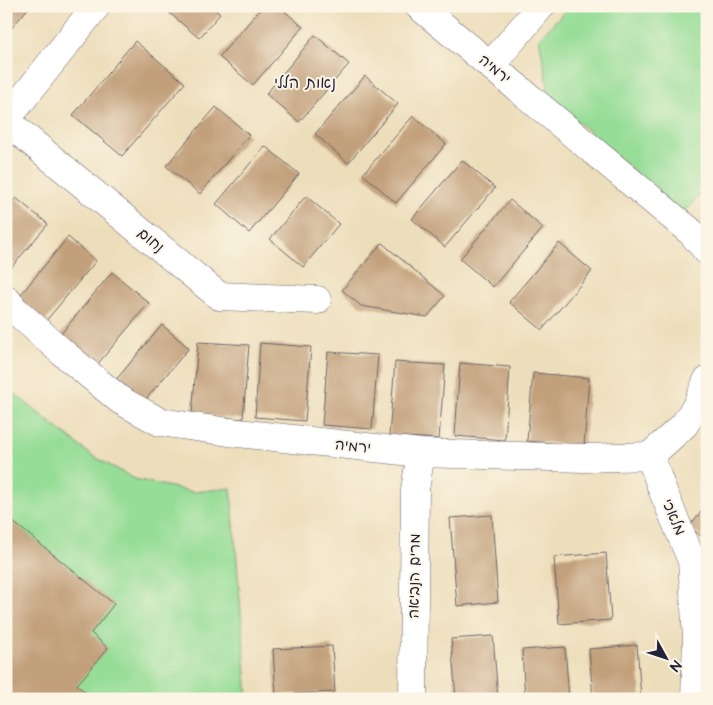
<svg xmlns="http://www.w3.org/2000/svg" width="713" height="705" viewBox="0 0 713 705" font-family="'Architects Daughter','Playpen Sans Hebrew',sans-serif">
<rect width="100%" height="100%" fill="#fcf5e5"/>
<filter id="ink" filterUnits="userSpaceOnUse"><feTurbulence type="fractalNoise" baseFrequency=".02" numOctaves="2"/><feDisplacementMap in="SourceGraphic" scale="10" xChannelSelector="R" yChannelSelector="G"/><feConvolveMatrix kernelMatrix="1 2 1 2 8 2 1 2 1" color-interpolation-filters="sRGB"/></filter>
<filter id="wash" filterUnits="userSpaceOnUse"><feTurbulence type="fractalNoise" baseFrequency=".0096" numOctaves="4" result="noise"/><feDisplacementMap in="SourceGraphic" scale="20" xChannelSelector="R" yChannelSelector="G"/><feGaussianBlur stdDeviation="1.12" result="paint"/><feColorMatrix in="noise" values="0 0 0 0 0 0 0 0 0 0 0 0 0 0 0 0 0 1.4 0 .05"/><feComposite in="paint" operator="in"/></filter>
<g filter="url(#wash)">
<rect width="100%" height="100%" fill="#eddebb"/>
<!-- green -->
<path fill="#96dd97" stroke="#5c8069" d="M570 6H707V187L682 214 550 97 539 38Z
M6 387 91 455 135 479 193 492 231 488 248 699H6Z"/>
<g id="blocks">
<!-- building -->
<path fill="#c2a07b" d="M6 6H30L10 30 6 26Z
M170 6H211L220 14 199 38 166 10Z
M263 6H279L303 27 253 85 219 57Z
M315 35 349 64 299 122 266 94Z
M135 41 185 83 122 156 73 115Z
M365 76 398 104 348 163 315 134Z
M216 107 249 135 200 194 166 166Z
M413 116 446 144 396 203 363 174Z
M265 146 299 174 249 233 216 204Z
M462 160 495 188 445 247 412 219Z
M306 196 339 224 303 267 270 239Z
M16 198 48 224 10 269 6 266V209Z
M510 200 543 228 493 287 460 259Z
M68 237 96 261 45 322 17 299Z
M382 243 445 296 427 317 361 306 342 290Z
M559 243 592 271 542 330 509 302Z
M112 272 149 303 96 366 60 335Z
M162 325 189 348 142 404 115 381Z
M198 342 249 345 243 419 192 415Z
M260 343 311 347 305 421 255 417Z
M328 352 378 355 372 429 322 425Z
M395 362 445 365 439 439 389 436Z
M460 363 510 367 505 440 455 436Z
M533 373 589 378 584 446 527 441Z
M707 505V541L689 526Z
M492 515 498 602 457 606 450 518Z
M6 516 114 604 91 633 108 648 77 685 94 699H6Z
M606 553 611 620 559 624 554 557Z
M493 636 498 699H456L451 639Z
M637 645 641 699H593L589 649Z
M332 646 335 692 276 695 273 649Z
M565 647 569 699H525L522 650Z"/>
</g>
</g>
<g filter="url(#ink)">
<use href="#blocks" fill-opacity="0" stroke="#696468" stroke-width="1"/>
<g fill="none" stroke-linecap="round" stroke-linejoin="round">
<!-- minor casing -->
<g stroke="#696468" stroke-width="29">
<path id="minor" d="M419 6 691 232 707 251
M491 65 541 6
M6 120 96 6
M6 121 219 296 317 300
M6 299 15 310 63 353 120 400 160 422 229 432 421 453 584 458 650 456 684 425 697 405 707 381
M650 456 662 489 692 561 697 638 695 699
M413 699 415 490 421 453"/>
</g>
<!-- minor -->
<use href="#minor" stroke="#fff" stroke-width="28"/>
</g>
</g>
<g text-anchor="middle" stroke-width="4" stroke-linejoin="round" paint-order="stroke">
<!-- street labels -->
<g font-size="15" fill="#22223b" stroke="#fcf5e5">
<text transform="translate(495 69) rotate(40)" y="5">ירמיה</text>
<text transform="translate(151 240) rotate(40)" y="5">נחום</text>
<text transform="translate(353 446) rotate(6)" y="5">ירמיה</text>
<text transform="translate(674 517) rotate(67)" y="5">מלאכי</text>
<text transform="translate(414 576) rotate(-89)" y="5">מרים הנביאה</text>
</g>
<!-- neighbourhood labels -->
<g font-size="16" fill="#22223b" stroke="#fcf5e5">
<text x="305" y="88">נאות הללי</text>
</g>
</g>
<!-- margin -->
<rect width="713" height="705" fill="none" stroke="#fcf5e5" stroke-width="25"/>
<!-- north arrow -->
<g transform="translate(666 658) rotate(130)" stroke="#fcf5e5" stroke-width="4" paint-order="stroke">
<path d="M0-4L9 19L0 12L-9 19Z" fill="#22223b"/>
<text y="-8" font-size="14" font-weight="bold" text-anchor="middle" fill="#22223b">N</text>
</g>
</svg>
